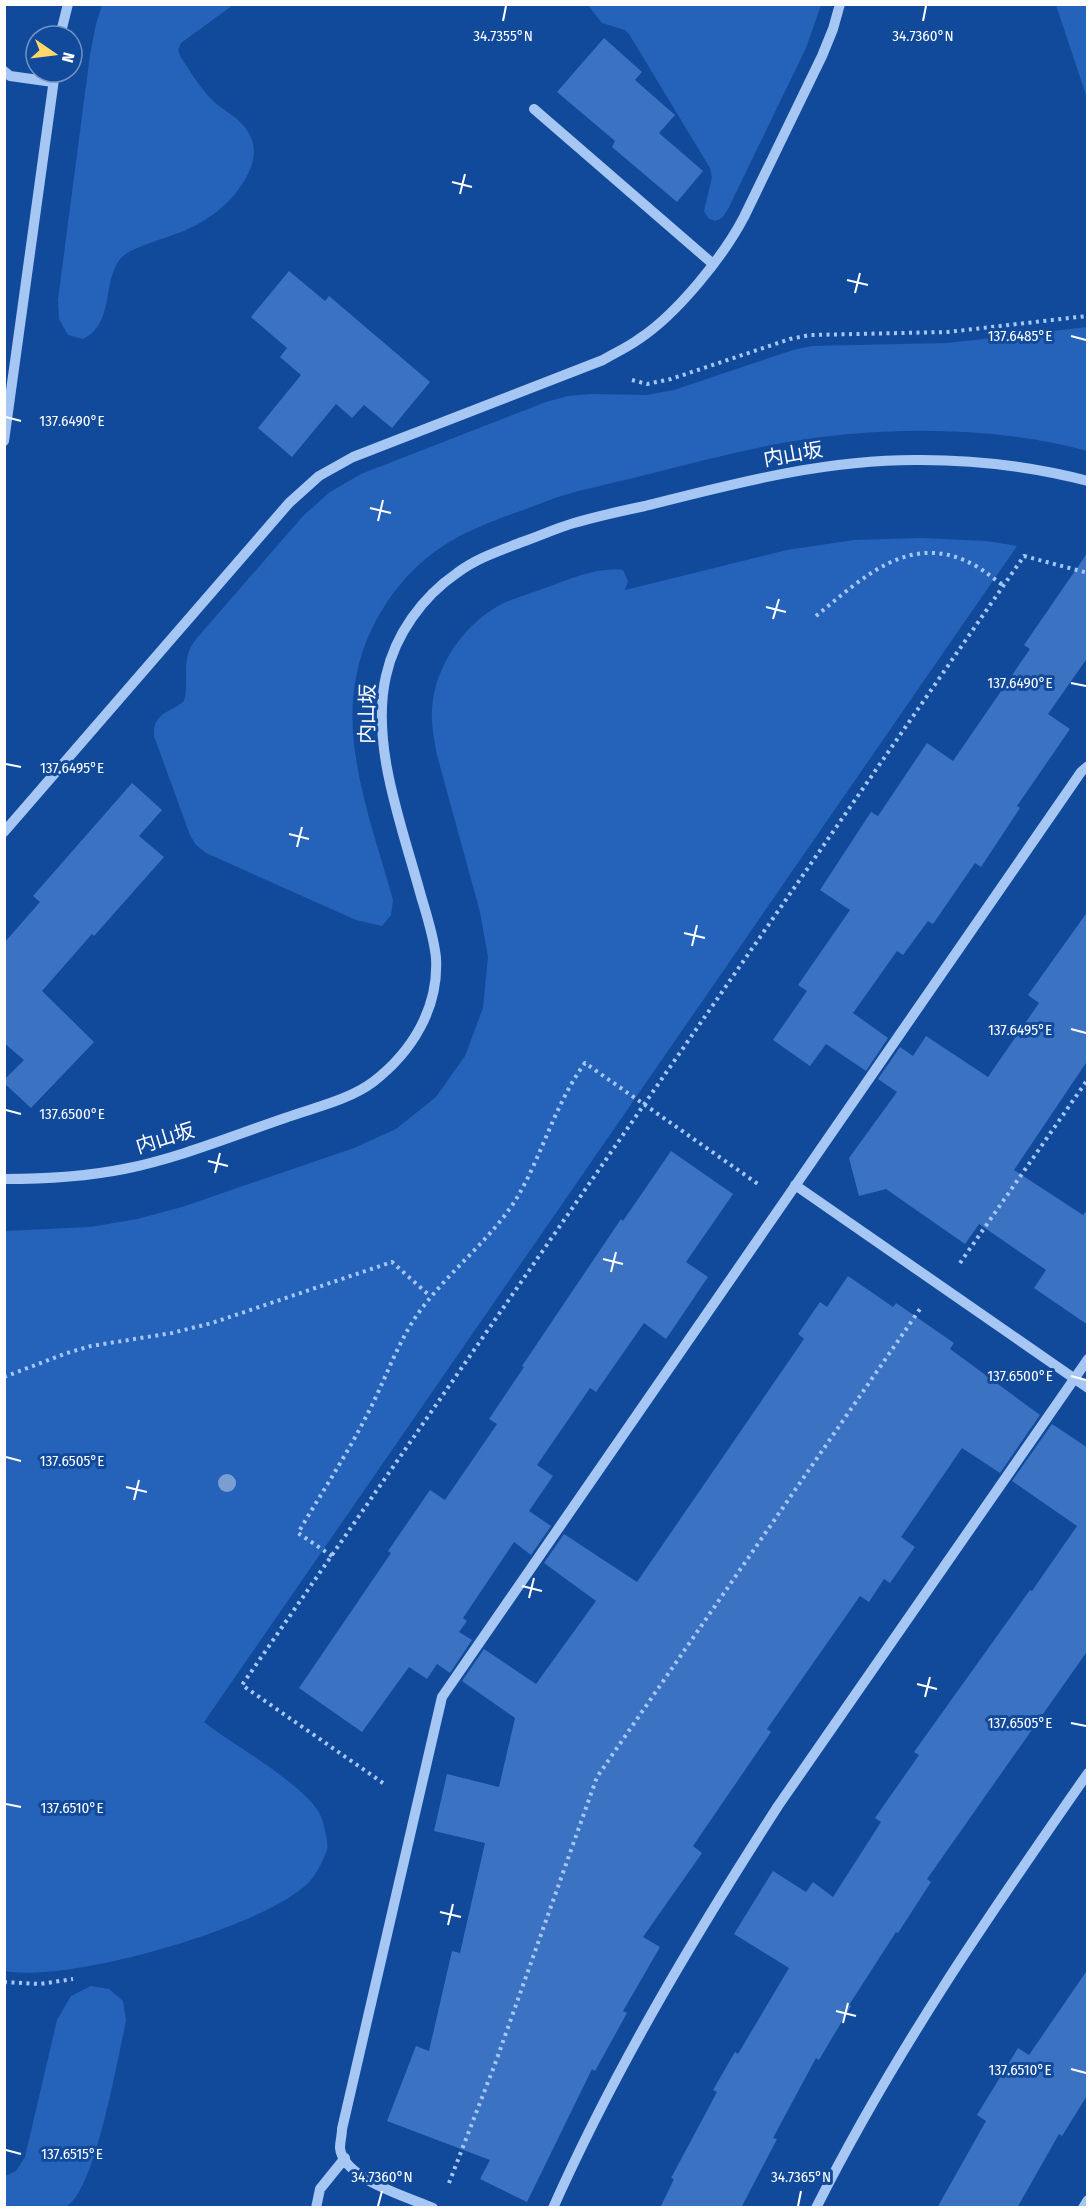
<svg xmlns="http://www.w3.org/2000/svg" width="1092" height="2212" viewBox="0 0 1092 2212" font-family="'Fira Sans Condensed','Noto Sans JP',sans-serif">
<rect width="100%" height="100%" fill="#124a9b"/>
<!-- green -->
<path fill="#2563ba" d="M102 5H233L181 43 178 50 180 56C190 71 200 88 213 101 222 109 234 115 242 124 262 146 254 168 238 190 227 206 206 221 188 229 172 237 132 246 121 258 104 278 112 312 94 331 91 334 87 337 83 339L68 335 59 319 58 300 90 55 96 24Z
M588 5H821L806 48 728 209 722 218 715 221 708 218 704 211 712 177 710 168 629 34 625 30 602 23Z
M1056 5H1087V98Z
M1087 327V451C990 424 865 426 767 446 722 455 678 467 633 478 609 484 584 489 561 496 543 502 525 510 506 516 483 525 460 534 440 548 400 575 369 621 358 668 339 743 373 827 393 900L391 915 382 926 356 920 206 853 196 845 190 835 154 736C153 712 169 714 184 701 189 685 183 667 189 651 190 647 194 642 197 638L303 516 330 492 361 474 546 402 568 396 592 394 646 395 674 390 793 350 812 346 948 343Z
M921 538 987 541 1017 546 204 1722C231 1744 312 1788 322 1819 324 1827 329 1843 327 1850 324 1859 316 1875 309 1882 264 1928 68 1983 5 1971V1231L91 1227 137 1219 182 1207 354 1148 396 1129 436 1097 465 1056 483 1008 488 957 480 912 437 755C434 740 431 724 432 709 435 665 465 622 504 603 518 597 534 592 548 587 573 578 596 567 623 570L628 581 625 590 787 550 854 540Z
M91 1986 109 1989 123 2001 126 2021C118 2055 95 2195 65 2207 54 2211 17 2208 5 2207V2176L16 2171 25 2157 57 2020 71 1996Z"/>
<!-- building -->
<path fill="#3b73c2" d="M604 38 642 72 635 80 675 115 659 133 703 171 677 202 612 147 615 141 557 92Z
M289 271 325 301 329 296 430 382 392 428 364 405 352 418 336 404 292 457 258 428 301 375 280 357 287 348 251 317Z
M1088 552V657L1048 714 1070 729 1017 806 1020 808 981 867 975 863 933 924 928 921 903 955 897 951 853 1013 888 1038 866 1071 826 1044 810 1066 773 1040 807 991 798 985 850 910 820 890 871 812 878 816 927 743 953 761 1030 649 1024 645Z
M132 783 162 810 139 836 164 857 94 936 92 934 42 991 94 1042 31 1108 4 1083V1080L24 1060 4 1043V943L40 902 33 896Z
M1088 911V1060L1014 1170 1083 1215 1088 1209V1325L1034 1288 1046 1270 979 1224 965 1244 886 1189 859 1196 849 1158 897 1092 878 1079 900 1047 913 1056 926 1036 988 1077 1039 1003 1028 995Z
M671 1151 733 1194 686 1262 708 1277 666 1339 644 1323 596 1392 590 1388 537 1465 553 1476 529 1511 551 1526 531 1555 514 1542 463 1618 467 1621 459 1632 472 1640 450 1673 437 1664 427 1679 409 1667 362 1732 299 1688 391 1553 388 1551 430 1490 445 1500 497 1424 489 1419 524 1367 522 1366 621 1219 623 1221Z
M848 1276 893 1307 896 1303 954 1343 950 1349 1040 1415 1000 1473 962 1448 901 1537 915 1547 890 1583 884 1579 869 1602 860 1596 767 1729 771 1732 693 1846 702 1853 643 1937 660 1947 623 2011 627 2013 595 2071 592 2069 527 2202 480 2179 490 2160 387 2121 416 2046 429 2051 452 1951 460 1953 485 1843 434 1831 447 1774 499 1787 515 1718 462 1681 484 1649 536 1684 596 1601 544 1563 564 1534 637 1582 804 1339 798 1334 820 1302 827 1307Z
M1052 1424 1088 1448V1650L927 1879 931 1882 898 1933 896 1932 849 2005 851 2006 819 2060 816 2058 773 2138 777 2139 741 2208H660L674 2179 671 2178 717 2092 713 2090 735 2052 738 2054 789 1968 734 1934 773 1871 806 1892 813 1882 833 1897 881 1822 875 1818 919 1755 914 1752 1030 1590 1032 1591 1077 1526 1012 1481Z
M1088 1969V2094L1062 2136 1059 2134 1017 2208H937L986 2121 977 2115 1018 2048 1029 2055Z"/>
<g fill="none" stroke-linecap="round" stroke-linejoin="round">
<!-- path -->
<path stroke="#a6c7f4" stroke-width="4" stroke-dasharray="3 4.5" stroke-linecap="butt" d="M632 380 647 384 671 379 790 339 810 335 948 332 1087 316
M816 616C863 578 911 529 976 566 986 572 994 579 1003 585
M960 1263 1088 1079
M4 1377 67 1353 91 1346 172 1333 212 1323 392 1262 430 1296
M332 1556 298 1533C322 1492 348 1453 369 1411 385 1380 396 1347 415 1318 444 1275 487 1244 515 1201 542 1157 554 1105 585 1063L758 1184
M383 1783 242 1685 1024 556 1088 573
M4 1982 40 1984 73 1979
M449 2183 495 2064 597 1777 920 1309"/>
<!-- minor -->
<path stroke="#a6c7f4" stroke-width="10" d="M60 36 68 4
M4 71 10 76 53 82
M534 109 713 264
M4 441 55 72
M4 832 289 503 319 476 353 457 603 360C615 353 628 347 639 339 677 314 723 257 744 217L822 56 833 29 840 4
M4 1179C45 1179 84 1177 124 1169 179 1158 232 1136 285 1118 313 1108 349 1100 373 1082 412 1052 439 1008 436 958 434 937 427 916 421 896 403 829 370 745 386 676 395 635 422 597 457 573 477 558 499 551 522 542 539 536 557 528 574 523 598 516 621 511 645 506 736 483 826 459 921 460 976 460 1034 467 1088 481
M795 1185 1088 1388
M316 2208 320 2189 345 2158
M433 2208C408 2197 343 2179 340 2148 340 2142 342 2135 342 2129L442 1697 1081 772 1088 766
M553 2208C616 2067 695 1935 778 1806L1088 1359
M816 2208C894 2053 989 1915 1088 1773
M1083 2208 1088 2200"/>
</g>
<!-- trees -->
<circle fill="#7a9ed1" cx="227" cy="1483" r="9"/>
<!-- ticks -->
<path fill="none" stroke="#fff" stroke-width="2" d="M503 21 506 6M923 21 926 6M452 182 472 187M460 194 465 174M847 280 868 285M855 293 860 273M1071 336 1086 340M6 417 21 421M370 508 391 513M378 521 383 500M766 607 786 612M773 619 779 599M1071 683 1086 686M6 764 21 767M289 834 309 839M297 847 302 827M684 933 705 938M692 946 697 925M1071 1029 1086 1033M6 1110 21 1114M208 1161 228 1166M215 1173 220 1153M603 1259 623 1264M611 1272 616 1252M1071 1376 1086 1380M6 1457 21 1461M126 1487 147 1492M134 1500 139 1480M522 1586 542 1591M529 1598 534 1578M917 1684 937 1689M925 1697 930 1677M1071 1723 1086 1726M6 1804 21 1807M440 1912 461 1917M448 1925 453 1904M836 2011 856 2016M843 2023 848 2003M1071 2069 1086 2073M6 2150 21 2154M378 2206 382 2191M798 2206 801 2191"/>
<g text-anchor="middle" stroke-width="6" stroke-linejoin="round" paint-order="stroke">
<!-- street labels -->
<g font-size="20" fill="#fff" stroke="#124a9b">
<text transform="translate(793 454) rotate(-10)" y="7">内山坂</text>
<text transform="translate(367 714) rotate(-89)" y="7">内山坂</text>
<text transform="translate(165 1138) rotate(-17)" y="7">内山坂</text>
</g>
</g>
<g font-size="15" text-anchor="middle" fill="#fff" stroke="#124a9b" stroke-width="6" stroke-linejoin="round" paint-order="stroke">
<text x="503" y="41">34.7355°N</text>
<text x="923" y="41">34.7360°N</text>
<text x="1020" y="341">137.6485°E</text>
<text x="72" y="426">137.6490°E</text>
<text x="1020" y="688">137.6490°E</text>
<text x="72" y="773">137.6495°E</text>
<text x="1020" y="1035">137.6495°E</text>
<text x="72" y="1119">137.6500°E</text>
<text x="1020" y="1381">137.6500°E</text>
<text x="72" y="1466">137.6505°E</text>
<text x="1020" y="1728">137.6505°E</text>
<text x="72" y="1813">137.6510°E</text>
<text x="1020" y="2075">137.6510°E</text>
<text x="72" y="2159">137.6515°E</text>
<text x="382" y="2182">34.7360°N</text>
<text x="801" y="2182">34.7365°N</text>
</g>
<!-- border -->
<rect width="1092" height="2212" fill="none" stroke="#ffffff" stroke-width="12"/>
<!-- north arrow -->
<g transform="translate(54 54) rotate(104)"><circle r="28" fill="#124a9b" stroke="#7192c3" stroke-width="1.5"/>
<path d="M0-4.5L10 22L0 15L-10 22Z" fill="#ffd869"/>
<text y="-9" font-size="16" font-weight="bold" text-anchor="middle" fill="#ffffff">N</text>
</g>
</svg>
